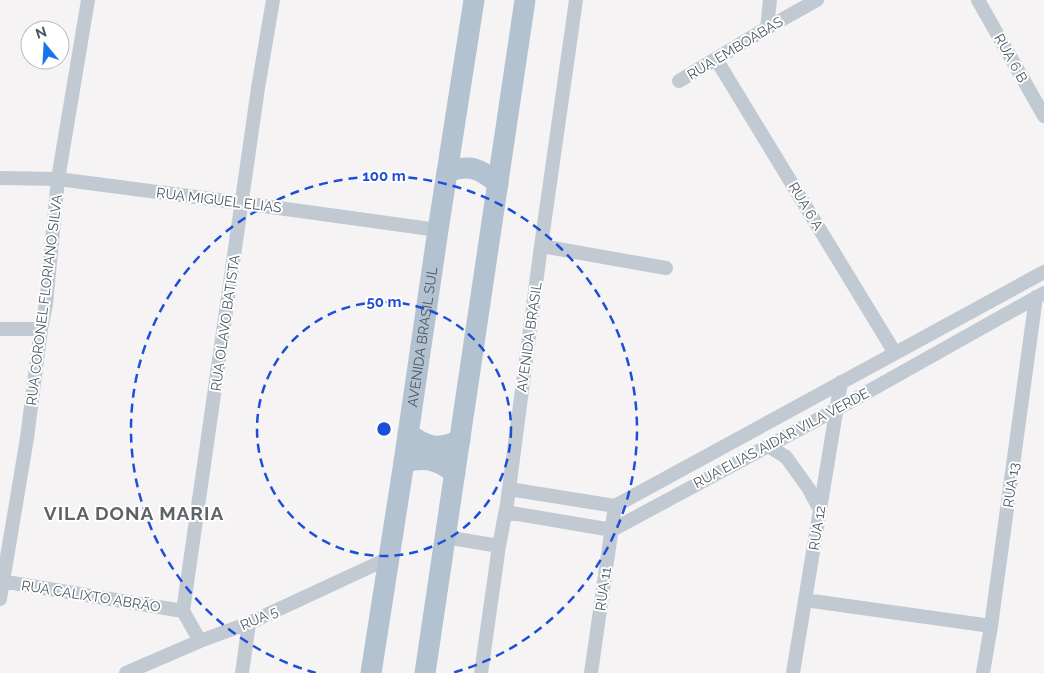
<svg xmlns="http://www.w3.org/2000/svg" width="1044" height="673" viewBox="0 0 1044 673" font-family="Raleway,sans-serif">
<rect width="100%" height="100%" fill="#f5f3f3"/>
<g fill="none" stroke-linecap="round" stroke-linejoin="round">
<!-- minor -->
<path stroke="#c1cad2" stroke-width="14" d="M978 0 1044 116
M767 28 770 0
M716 59 895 353
M679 81 767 28 817 0
M0 178 58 179 242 203 438 230
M541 246 666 268
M0 329H41
M768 446 786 457 809 489 820 510
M509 489 615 506 1044 272
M506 512 612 530 837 409 1044 293
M445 537 499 546
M0 581 183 611
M0 599 27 438 41 329 46 304 58 179 88 0
M805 600 991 626
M200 641 183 611 258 88 273 0
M126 673 200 641 249 623 389 558
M242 673 249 623
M481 673 499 546 507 504 541 246 576 0
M591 673 615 506
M793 673 841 382
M983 673 991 626 1036 297"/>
<!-- primary -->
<g stroke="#b3c2d1" stroke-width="21">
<path d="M447 172C470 164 480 168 498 184"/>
<path d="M408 433C427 448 438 450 460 440"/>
<path d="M404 462C426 457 437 459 455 473"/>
<path id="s1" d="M371 673 404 462 438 230 474 0"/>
<path d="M425 673 525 0"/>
</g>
</g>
<!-- distance rings -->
<g fill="none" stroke="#1d4ed8" stroke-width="2.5" stroke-dasharray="9 6">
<circle cx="384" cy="429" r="127"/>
<path d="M316 673A253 253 0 1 1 452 673"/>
</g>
<g text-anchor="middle" stroke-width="4" stroke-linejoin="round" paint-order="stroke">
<!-- street labels -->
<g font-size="14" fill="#4a5661" stroke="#fff">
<text transform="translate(735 48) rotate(-31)" y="5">RUA EMBOABAS</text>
<text transform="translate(1011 58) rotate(61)" y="5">RUA 6 B</text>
<text transform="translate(219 200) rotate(7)" y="5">RUA MIGUEL ELIAS</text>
<text transform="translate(806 206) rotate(59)" y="5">RUA 6 A</text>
<text transform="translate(44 300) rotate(-83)" y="5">RUA CORONEL FLORIANO SILVA</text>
<text transform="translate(225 323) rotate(-82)" y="5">RUA OLAVO BATISTA</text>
<text dy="5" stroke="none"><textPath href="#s1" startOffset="340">AVENIDA BRASIL SUL</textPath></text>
<text transform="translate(529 337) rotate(-82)" y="5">AVENIDA BRASIL</text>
<text transform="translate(781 438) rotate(-28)" y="5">RUA ELIAS AIDAR VILA VERDE</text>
<text transform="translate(1011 485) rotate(-82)" y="5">RUA 13</text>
<text transform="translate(817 528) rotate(-81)" y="5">RUA 12</text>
<text transform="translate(603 589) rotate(-82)" y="5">RUA 11</text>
<text transform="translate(91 596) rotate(9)" y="5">RUA CALIXTO ABRÃO</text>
<text transform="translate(259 618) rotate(-24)" y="5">RUA 5</text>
</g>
<!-- district labels -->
<g font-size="19" font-weight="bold" letter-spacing="1" fill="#5f6368" stroke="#fff">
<text x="134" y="520">VILA DONA MARIA</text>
</g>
</g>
<circle cx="384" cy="429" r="8" fill="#1d4ed8" stroke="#fff" stroke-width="2.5"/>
<g font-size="15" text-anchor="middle" font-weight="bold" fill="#1d4ed8" stroke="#fff" stroke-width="4" stroke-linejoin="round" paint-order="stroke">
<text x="384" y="181">100 m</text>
<text x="384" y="307">50 m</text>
</g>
<!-- north arrow -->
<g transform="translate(45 45) rotate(342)"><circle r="24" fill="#ffffff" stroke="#b7bbc0"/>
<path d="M0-4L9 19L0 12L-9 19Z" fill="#1a73e8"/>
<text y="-8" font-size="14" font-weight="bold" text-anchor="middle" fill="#4a5661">N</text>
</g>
</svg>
